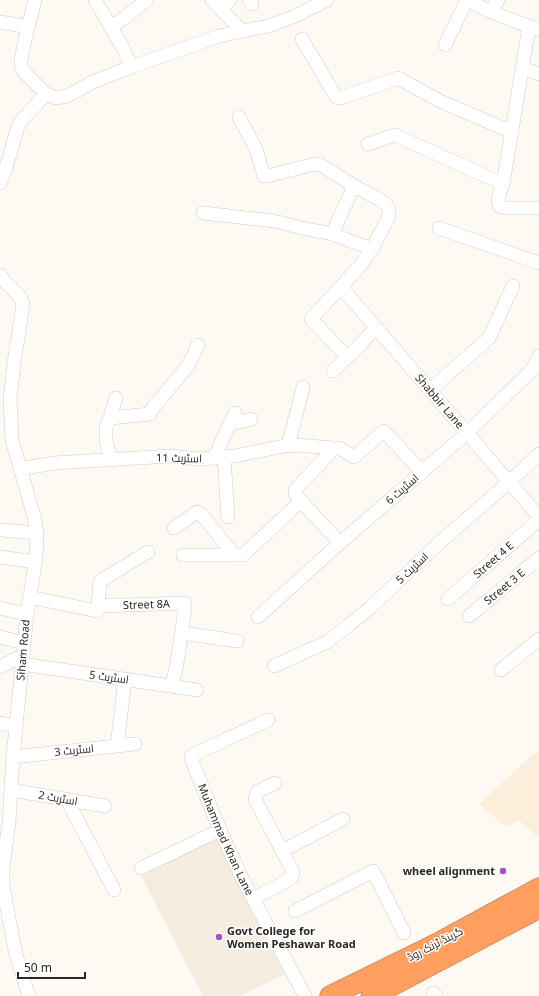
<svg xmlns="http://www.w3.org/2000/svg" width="539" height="996" viewBox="0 0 539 996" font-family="'Noto Sans',Cairo,sans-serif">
<rect width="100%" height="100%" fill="#fefaf3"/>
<!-- commercial -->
<path fill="#fdeedb" d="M539 749V838L519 820 506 827 479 804Z"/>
<!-- built -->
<path fill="#f4eddf" d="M214 831 246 901 285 974 240 996H203L137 868Z"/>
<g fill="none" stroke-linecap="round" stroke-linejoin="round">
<!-- minor casing -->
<g stroke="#cfccc5" stroke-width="14">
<g id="minor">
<path d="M35 0 26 35 21 60V66L24 72 46 94 56 98 67 96 93 82 123 70 219 36 268 26 293 17 327 0"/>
<path d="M95 0 123 48 132 67"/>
<path d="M212 0 242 31"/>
<path d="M249 0 252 4"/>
<path d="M467 0 491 12 539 30"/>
<path d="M221 9 230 0"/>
<path d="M491 12 498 0"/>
<path d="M0 22 28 27"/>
<path d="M110 27 120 21 147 0"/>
<path d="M529 27 503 184C500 192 497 198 499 206L506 208H539"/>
<path d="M302 39 336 97 338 98H341L398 78 440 101 512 132"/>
<path d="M445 45 467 0"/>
<path d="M523 68 539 74"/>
<path d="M239 117 256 149 264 176H267L315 164 321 165 354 186 377 198 386 204 389 209V216L372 249 360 266 311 319 347 357"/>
<path d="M368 144 395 135 503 184"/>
<path d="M0 183 6 168 18 126 21 121 46 94"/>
<path d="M203 213 274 221 310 230 329 233 372 249"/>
<path d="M439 228 539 263"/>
<path d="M332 234 354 186"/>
<path d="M0 275C2 277 4 281 6 283 12 290 22 295 23 305L14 363 10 399 12 440 35 520 37 533 36 558 27 614 13 757 9 822 3 867V887L16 955 29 996"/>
<path id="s1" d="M341 287 467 433 509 482 539 516"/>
<path d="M333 371 361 344 376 327"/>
<path d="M430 390 489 338 513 286"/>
<path d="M110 418 150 414 152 409 188 366 198 345"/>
<path d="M230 424 251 419"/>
<path d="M288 446 303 387"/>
<path d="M333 448H339L354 457 384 431 422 472"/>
<path d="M224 457 228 517"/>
<path d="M214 458 235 413"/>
<path d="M111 460 106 441V427L110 418 116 398"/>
<path d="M20 469 54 463 170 456 199 459 214 458 235 456 284 446 296 445 333 448 328 455 295 490C295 495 297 497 301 501L340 543"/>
<path d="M174 528 197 512 203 516 234 555"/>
<path d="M0 530 37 533"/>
<path d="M183 555H243L301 501"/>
<path d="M0 557 35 562"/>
<path id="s2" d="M29 597 97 611 98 606 184 603 185 605V608L177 663 172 686"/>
<path id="s3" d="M448 599 539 520"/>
<path d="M98 606 100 581 148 552"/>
<path d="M0 608 27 614"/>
<path id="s4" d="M469 616 539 558"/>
<path d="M258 617 340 543 467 433 532 370 539 356"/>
<path d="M182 633 237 641"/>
<path d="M0 637 24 643"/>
<path d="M22 664 197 690"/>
<path d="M274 666 327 642 349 625 371 607 438 544 509 482 539 454"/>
<path d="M0 667 23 655"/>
<path d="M501 670 539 639"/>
<path id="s5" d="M268 720 195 754 191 757 192 761 220 830 243 880 305 996"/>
<path d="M0 723 16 726"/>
<path d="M117 746 125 679"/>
<path d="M13 757 135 744"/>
<path d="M11 790 105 806"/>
<path d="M67 800 114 890"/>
<path d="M282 851 343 819"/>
<path d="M141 868 220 830"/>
<path d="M253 898C266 892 280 886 292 877L293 872 255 799 257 792 275 783"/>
<path d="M295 911 373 871 404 933"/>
<path d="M433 993 436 996"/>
</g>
</g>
<!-- highway casing -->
<g stroke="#b3754b" stroke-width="21">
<path id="highway" d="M330 996 436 944 539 888
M371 996 399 982 539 908"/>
</g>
<!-- minor -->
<use href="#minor" stroke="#fff" stroke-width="13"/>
<!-- highway -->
<use href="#highway" stroke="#fe9f60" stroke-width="20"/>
</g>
<!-- markers -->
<g fill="#a751c0" stroke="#fff" stroke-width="1.5">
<circle cx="503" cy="871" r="4"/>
<circle cx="219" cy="937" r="4"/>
</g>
<g text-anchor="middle" stroke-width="3" stroke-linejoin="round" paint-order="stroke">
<!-- street labels -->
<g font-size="11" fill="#282724" stroke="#fff">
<text dy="4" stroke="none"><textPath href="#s1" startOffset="151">Shabbir Lane</textPath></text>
<text transform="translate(179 458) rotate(1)" y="4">اسٹریٹ 11</text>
<text transform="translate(402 489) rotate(-41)" y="4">اسٹریٹ 6</text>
<text dy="4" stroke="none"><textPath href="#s3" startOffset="60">Street 4 E</textPath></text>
<text transform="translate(412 568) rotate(-43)" y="4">اسٹریٹ 5</text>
<text dy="4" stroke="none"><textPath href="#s4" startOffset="46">Street 3 E</textPath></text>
<text dy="4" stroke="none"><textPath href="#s2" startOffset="123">Street 8A</textPath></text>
<text transform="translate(23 650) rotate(-85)" y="4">Siham Road</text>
<text transform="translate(109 677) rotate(8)" y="4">اسٹریٹ 5</text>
<text transform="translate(74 750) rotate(-6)" y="4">اسٹریٹ 3</text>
<text transform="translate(58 798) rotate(10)" y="4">اسٹریٹ 2</text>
<text dy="4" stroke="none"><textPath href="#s5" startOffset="175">Muhammad Khan Lane</textPath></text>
<text transform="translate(435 944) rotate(-27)" y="4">گرینڈ ٹرنک روڈ</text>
</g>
<!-- poi labels -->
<g font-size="11" font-weight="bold" fill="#282724" stroke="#fff" text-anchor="end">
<text x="495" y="875">wheel alignment</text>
<text x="227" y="935" text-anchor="start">Govt College for<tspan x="227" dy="13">Women Peshawar Road</tspan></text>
</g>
</g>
<!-- scale -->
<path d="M18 972v6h67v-6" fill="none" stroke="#282724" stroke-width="2"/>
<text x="24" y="972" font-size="12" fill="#282724" stroke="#ffffff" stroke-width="3" paint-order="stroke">50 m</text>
</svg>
